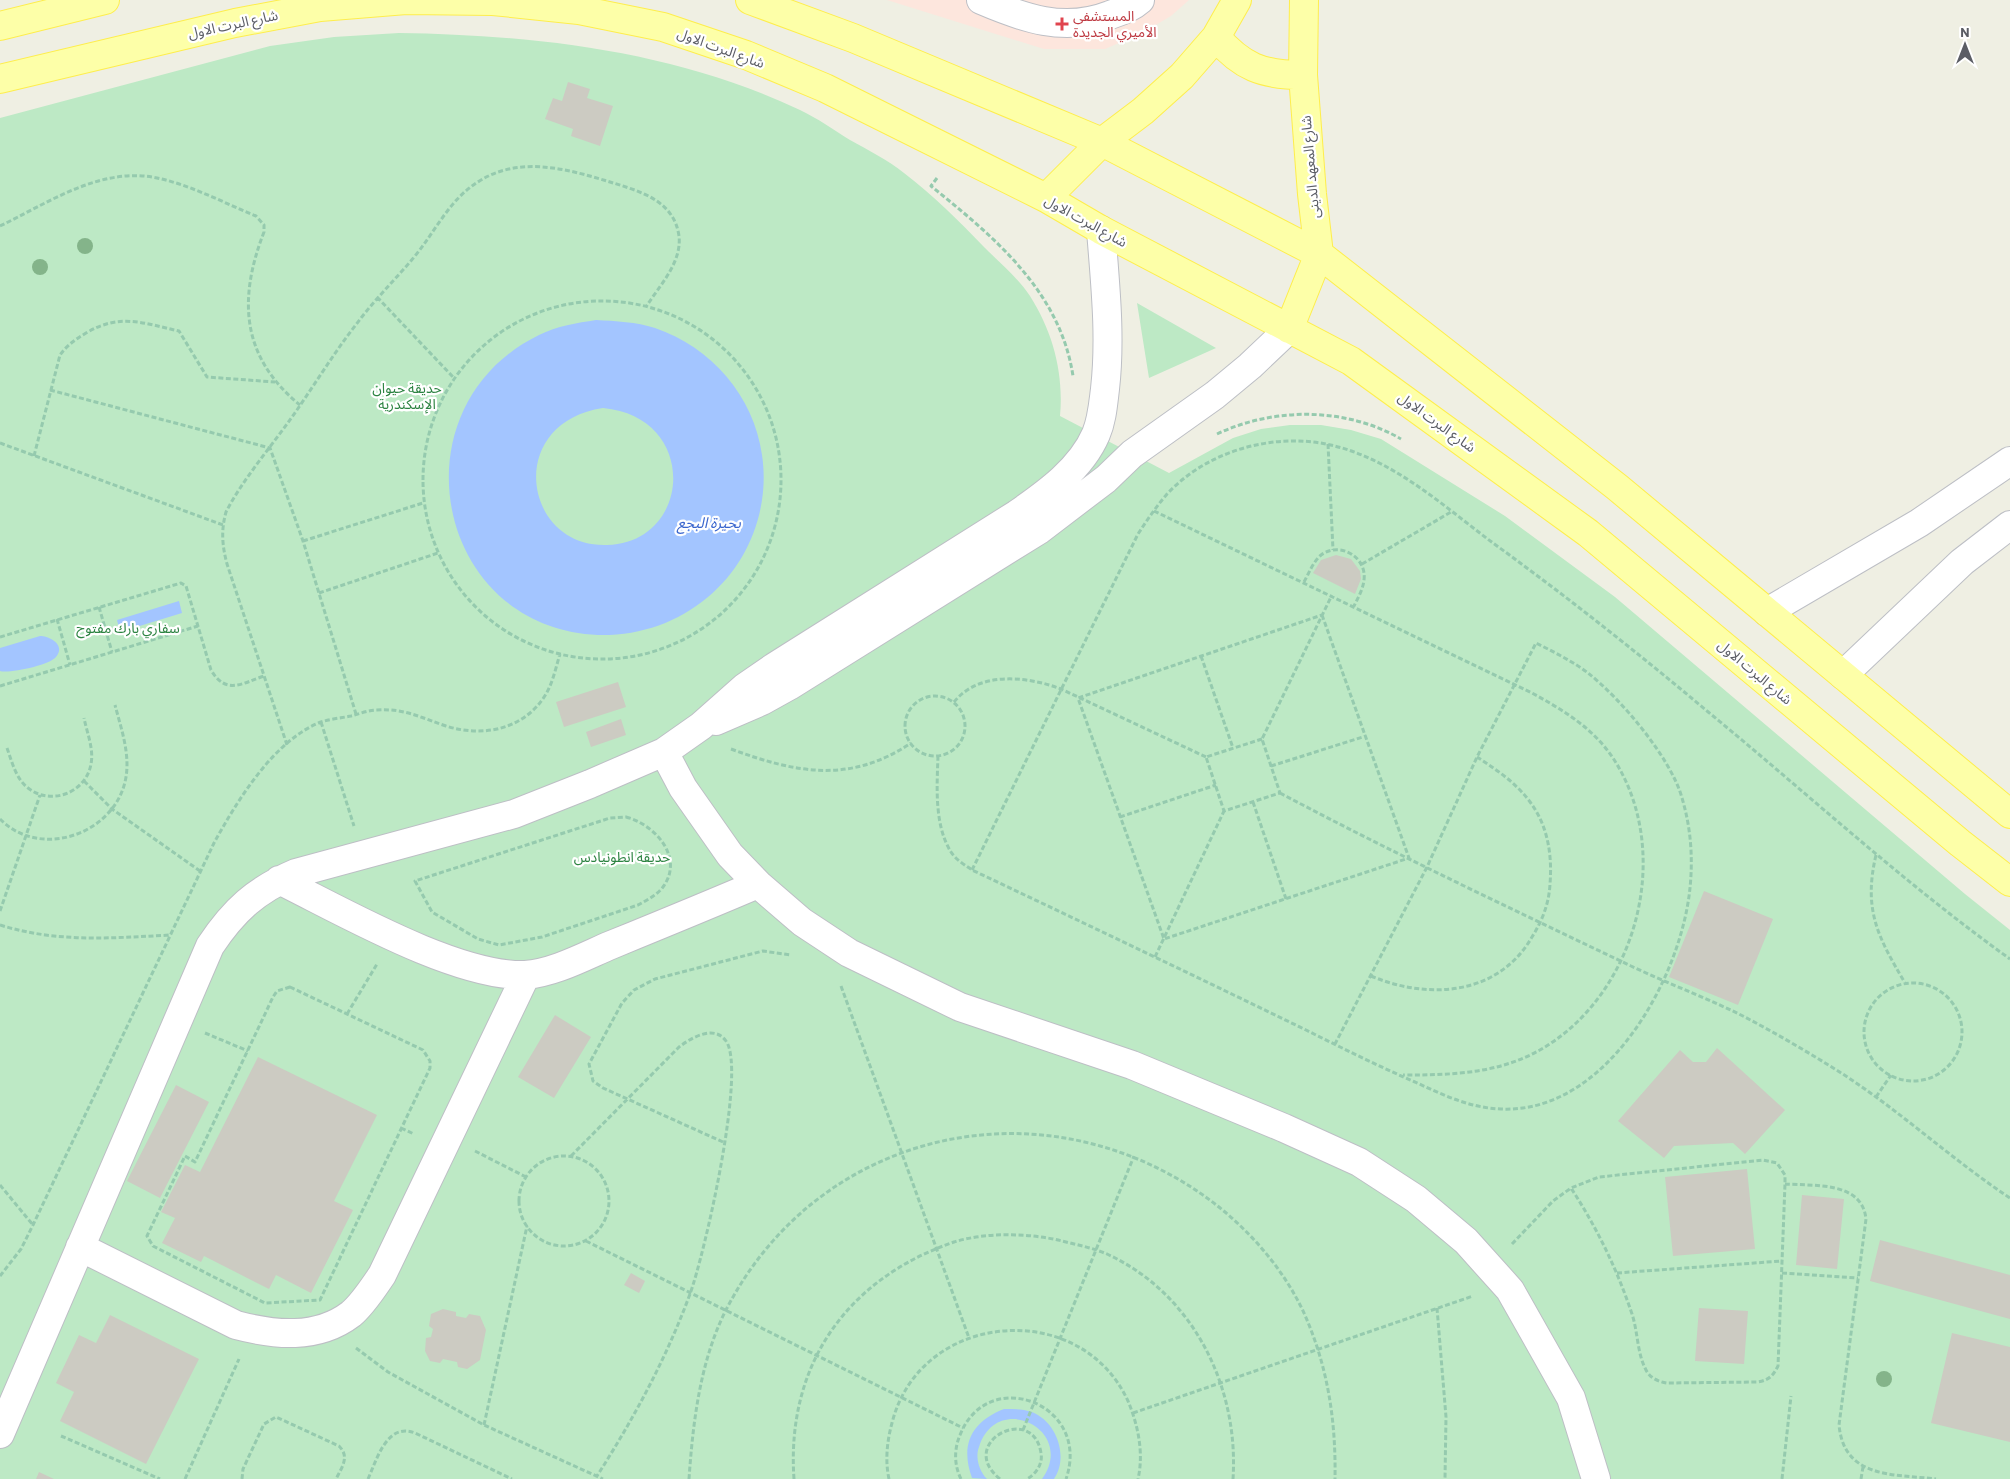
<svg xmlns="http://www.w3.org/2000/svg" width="2010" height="1479" viewBox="0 0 2010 1479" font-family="Barlow,'Noto Sans Arabic',sans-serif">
<rect width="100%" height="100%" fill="#efefe3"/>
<!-- medical -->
<path fill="#fde6dd" d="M887 0H1189L1171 16 1142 33 1105 49H1044Z"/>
<!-- green -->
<path fill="#bde9c5" d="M399 33C535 35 675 51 800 110 817 118 834 130 850 140 868 150 888 160 904 173 933 195 959 221 984 247 999 262 1018 278 1030 296 1053 332 1064 374 1060 416L1169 473 1233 438 1261 429 1290 425H1321L1351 430 1381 439 1505 516 1615 597 1965 894 2010 930V1479H0V118L270 46 334 37Z
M1137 303 1216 348 1149 378Z"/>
<!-- water -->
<path fill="#a3c5ff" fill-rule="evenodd" d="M596 320C616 321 636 322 655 328 711 347 754 396 762 455 770 508 749 563 708 597 677 623 639 636 598 635 434 628 392 407 539 335 557 326 577 323 596 320ZM603 408C700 417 692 543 607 545 523 548 504 423 603 408Z
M179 601 182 613 120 632 117 620Z
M40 636C50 636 66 645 56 657 50 665 8 674 0 671V648Z
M1004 1409C1014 1409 1023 1409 1032 1412 1057 1422 1069 1457 1054 1479H1042C1077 1430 997 1390 979 1447 975 1457 979 1471 987 1479L972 1478C960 1445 971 1422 1004 1409Z"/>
<!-- building -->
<path fill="#cccbc2" d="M568 82 590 89 587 98 613 106 600 146 571 136 573 129 545 119 553 98 562 101Z
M1336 555 1351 559 1360 571 1361 579 1355 594 1313 573 1321 560Z
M618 682 626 707 564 727 556 702Z
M621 719 626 735 591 747 586 732Z
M1704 891 1773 919 1738 1005 1669 977Z
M555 1015 591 1037 554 1098 518 1077Z
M1717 1048 1785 1110 1745 1154 1733 1143 1674 1146 1664 1158 1618 1121 1680 1050 1693 1062H1706Z
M258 1057 377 1115 334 1201 353 1210 311 1293 276 1275 269 1289 204 1256 201 1262 162 1243 175 1218 161 1212 185 1165 200 1172Z
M176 1085 209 1102 160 1198 127 1181Z
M1747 1169 1755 1249 1673 1256 1665 1177Z
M1802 1195 1844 1199 1837 1269 1796 1265Z
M1880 1240 2010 1275V1319L1870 1281Z
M631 1273 645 1281 639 1293 624 1285Z
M1699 1308 1748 1311 1744 1364 1695 1361Z
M443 1309 456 1312V1316L466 1318 469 1314 480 1316 486 1330 480 1360 467 1369 458 1367 457 1362 443 1359 440 1363 430 1361 425 1351 426 1338 431 1337 433 1329 429 1326 431 1314Z
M110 1315 199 1359 146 1464 60 1421 74 1392 56 1383 79 1335 96 1343Z
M1952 1333 2010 1347V1442L1931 1423Z
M39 1472 54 1479H36Z"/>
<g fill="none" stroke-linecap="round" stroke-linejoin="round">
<!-- minor casing -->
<g stroke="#bdbfc5" stroke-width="30">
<path id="minor" d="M981 0C1023 18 1064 33 1110 15 1121 11 1131 8 1140 0
M1767 612 1919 523 2010 461
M1843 675 1962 562 2010 525
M716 721 762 701 789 686 1039 530 1106 479 1132 454 1215 395 1250 366 1289 329
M664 752 683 788 730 855 758 884 802 922 849 953 960 1007 1132 1065 1284 1128 1359 1162 1416 1199 1466 1241 1510 1290 1571 1398 1596 1479
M279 880C342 911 456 977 525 975 554 973 585 956 611 945 660 925 709 905 758 884
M80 1247 236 1325C274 1335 317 1340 351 1314 363 1304 373 1288 382 1275L526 975
M0 1434 210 946C234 910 256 890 296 873L514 814 590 784 664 752 701 726 745 687 774 667 1017 514C1047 493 1081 469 1096 434 1102 420 1103 405 1105 389 1111 336 1105 283 1101 230"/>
</g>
<!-- major casing -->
<g stroke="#feee4d" stroke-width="30">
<path id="major" d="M750 0 853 38 1102 142 1319 254 1617 487 2010 814
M0 26 105 0
M1216 37C1242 67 1262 75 1303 75
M0 79 235 23 320 7 406 0 493 1 579 10 663 27 746 55 825 88 1046 198 1101 230 1351 361 1588 533 1960 843 2010 882
M1046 198 1102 142 1143 111 1182 76 1216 37 1237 0
M1289 329 1319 254 1312 194 1303 75 1304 0"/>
</g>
<!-- path -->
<path stroke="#95caae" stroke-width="3" stroke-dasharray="5 2.5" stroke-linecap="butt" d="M937 178 931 186C994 237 1060 291 1073 376
M0 226C48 203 101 166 157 178 191 185 224 203 256 216L264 225V232C238 299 241 357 300 405
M377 297 454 378
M423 480a179 179 0 1 1 358 0a179 179 0 1 1-358 0Z
M50 390 270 448 303 541 356 714
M1217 434C1274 407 1346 407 1401 439
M0 443 223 525
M1328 444 1333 550
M34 456 60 355C67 345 76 339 86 333 120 313 143 323 179 331L207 377 275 382
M1154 511 1532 693C1563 710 1593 728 1613 758 1674 851 1638 990 1545 1047 1501 1074 1452 1075 1403 1075
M303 541 423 503
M1362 564 1451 512
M1304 582C1309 573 1313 562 1321 555 1340 541 1367 557 1364 580 1363 589 1358 598 1354 606
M319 593 438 553
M99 607 112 652
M1322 615 1409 858 1164 939 1078 698Z
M57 619 70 665
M0 637 181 583 186 586 211 670C226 695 241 684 264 676
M1201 656 1233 748
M0 686 198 626
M905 726a30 30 0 1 1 60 0a30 30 0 1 1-60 0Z
M954 702C979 671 1027 676 1061 689L1206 757
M321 722 354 826
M1262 739 1206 757 1224 811 1280 793 1262 739 1332 595
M287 745 227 564C222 545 221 530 226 512 242 481 266 453 287 424 311 391 332 355 358 322 375 299 396 279 415 256 437 229 450 198 481 180 521 156 568 169 610 182 639 191 674 200 679 236 682 263 659 286 646 307
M7 748C12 762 16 779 28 788 51 806 86 793 91 764 94 749 87 733 84 718
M731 749C796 773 850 784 911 743
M938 756C937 786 934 825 951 852 956 860 965 865 972 870 1084 923 1195 976 1306 1030 1342 1048 1378 1066 1415 1082 1443 1095 1470 1108 1501 1109 1606 1114 1681 979 1690 888 1693 858 1691 828 1682 798 1671 758 1621 699 1588 673 1572 661 1554 652 1536 643L1477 757 1427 867 1335 1044
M1271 766 1366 736
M84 781 112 809 200 871
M1280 793C1395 854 1514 910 1631 966 1667 983 1704 997 1739 1014 1770 1030 1801 1048 1830 1066 1894 1105 1948 1157 2010 1198
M1253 802 1286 899
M626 817C654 824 685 857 663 887 657 895 647 900 638 905L542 937 499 945 478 939 432 912 415 881 610 818Z
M1120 817 1216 785
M0 819C41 861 117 833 126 777 130 753 121 728 115 705
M1876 855C1863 910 1878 937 1905 983
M972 870 1138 534C1147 520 1156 507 1167 494 1206 452 1270 433 1326 444 1391 457 1442 505 1493 543 1566 596 1638 653 1707 711 1808 794 1904 883 2010 959
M0 911 40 795
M0 925C58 943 111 938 171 935
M1155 957 1224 811
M1371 976C1428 1000 1498 996 1532 937 1542 921 1549 904 1550 884 1552 859 1549 833 1536 811 1522 787 1500 772 1477 757
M1864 1032a49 49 0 1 1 98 0a49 49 0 1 1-98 0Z
M841 986 969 1338
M290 987 423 1050 430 1061V1068L320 1300 265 1303 153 1246 147 1236 185 1156 195 1162 273 997 277 991Z
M347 1014 377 964
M205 1033 248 1051
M1876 1097 1891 1075
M401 1128 414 1134
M723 1142 603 1088 593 1081 589 1064 622 1003 634 990 655 979 763 951 791 955
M475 1151 526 1177
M571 1156 679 1047C691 1038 714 1024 726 1041 747 1070 704 1256 690 1294 666 1359 634 1418 597 1476
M519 1201a45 45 0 1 1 90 0a45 45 0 1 1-90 0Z
M1785 1184C1814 1186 1862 1181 1866 1219L1839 1425C1844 1479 1894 1474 1936 1479
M0 1185 33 1225
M586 1241 963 1428
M1512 1244 1553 1201 1571 1188 1599 1177 1763 1160 1777 1163 1785 1175V1184L1778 1366C1773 1376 1769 1380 1758 1382L1667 1383C1659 1382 1650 1378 1646 1370 1637 1353 1638 1332 1632 1314 1617 1269 1597 1228 1571 1188
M1617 1273 1782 1261
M1782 1273 1858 1278
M0 1276 21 1249 33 1225 214 843C237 801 274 740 321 722 330 719 341 718 351 716 359 714 368 710 377 710 404 708 422 718 446 726 484 738 525 729 546 694 553 682 556 667 560 654
M1437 1308 1446 1417 1445 1479
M356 1348 388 1372 484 1425 603 1479
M1133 1413 1473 1296
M484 1425 527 1226
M1023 1430 1134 1156
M61 1436 160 1479
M185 1479 239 1359
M242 1479 243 1469 264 1424 276 1417 339 1446C350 1457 342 1467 336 1479
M368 1479C377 1459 387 1422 415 1433L512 1479
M689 1479C693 1422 700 1360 727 1308 815 1139 1020 1084 1183 1182 1233 1212 1279 1259 1304 1313 1328 1367 1336 1421 1335 1479
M794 1479C786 1366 846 1279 954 1242 986 1232 1030 1233 1062 1241 1078 1245 1094 1248 1109 1255 1194 1295 1239 1388 1233 1479
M889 1479C885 1461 887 1441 892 1423 920 1311 1080 1297 1128 1401 1138 1425 1144 1453 1138 1479
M961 1479C954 1465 954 1449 960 1435 988 1364 1092 1404 1066 1479
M1000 1479C955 1443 1033 1402 1041 1453 1043 1464 1036 1474 1027 1479
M1782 1479 1791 1396
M1861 1479 1863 1467"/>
<!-- minor -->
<use href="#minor" stroke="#fff" stroke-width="28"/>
<!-- major -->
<use href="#major" stroke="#fdffa8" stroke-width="28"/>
</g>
<!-- trees -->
<g fill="#84b48a">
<circle cx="85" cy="246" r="8"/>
<circle cx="40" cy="267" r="8"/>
<circle cx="1884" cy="1379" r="8"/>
</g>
<!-- markers -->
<path fill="#e0444e" stroke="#fff" stroke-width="2" d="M1059.5 16.5h5v5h5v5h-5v5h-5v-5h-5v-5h5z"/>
<g text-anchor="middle" stroke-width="4.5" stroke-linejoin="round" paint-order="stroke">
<!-- health labels -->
<g font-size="14" fill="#be3a42" stroke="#fff" text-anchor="start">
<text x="1073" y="21">المستشفى<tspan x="1073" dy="16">الأميري الجديدة</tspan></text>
</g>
<!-- street labels -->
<g font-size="14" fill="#5b5d65" stroke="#fff">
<text transform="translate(233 24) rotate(-12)" y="5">شارع البرت الاول</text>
<text transform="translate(721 48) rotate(20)" y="5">شارع البرت الاول</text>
<text transform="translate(1310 167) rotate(-95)" y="5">شارع المعهد الدينى</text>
<text transform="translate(1086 221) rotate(29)" y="5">شارع البرت الاول</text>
<text transform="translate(1437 422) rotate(36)" y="5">شارع البرت الاول</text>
<text transform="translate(1755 672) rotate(40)" y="5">شارع البرت الاول</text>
</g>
<!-- park labels -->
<g font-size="14" fill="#2c8341" stroke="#fff">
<text x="407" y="393">حديقة حيوان<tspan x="407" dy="16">الإسكندرية</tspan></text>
<text x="128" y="633">سفاري بارك مفتوح</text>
<text x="622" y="862">حديقة انطونيادس</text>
</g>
<!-- water labels -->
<g font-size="15" font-style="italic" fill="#3a66ce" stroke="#fff">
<text x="709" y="528">بحيرة البجع</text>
</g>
</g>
<!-- north arrow -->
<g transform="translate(1965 45)" stroke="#ffffff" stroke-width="4" paint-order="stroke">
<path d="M0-4L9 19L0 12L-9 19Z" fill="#5b5d65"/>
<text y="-8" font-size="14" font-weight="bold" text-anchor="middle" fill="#5b5d65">N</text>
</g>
</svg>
